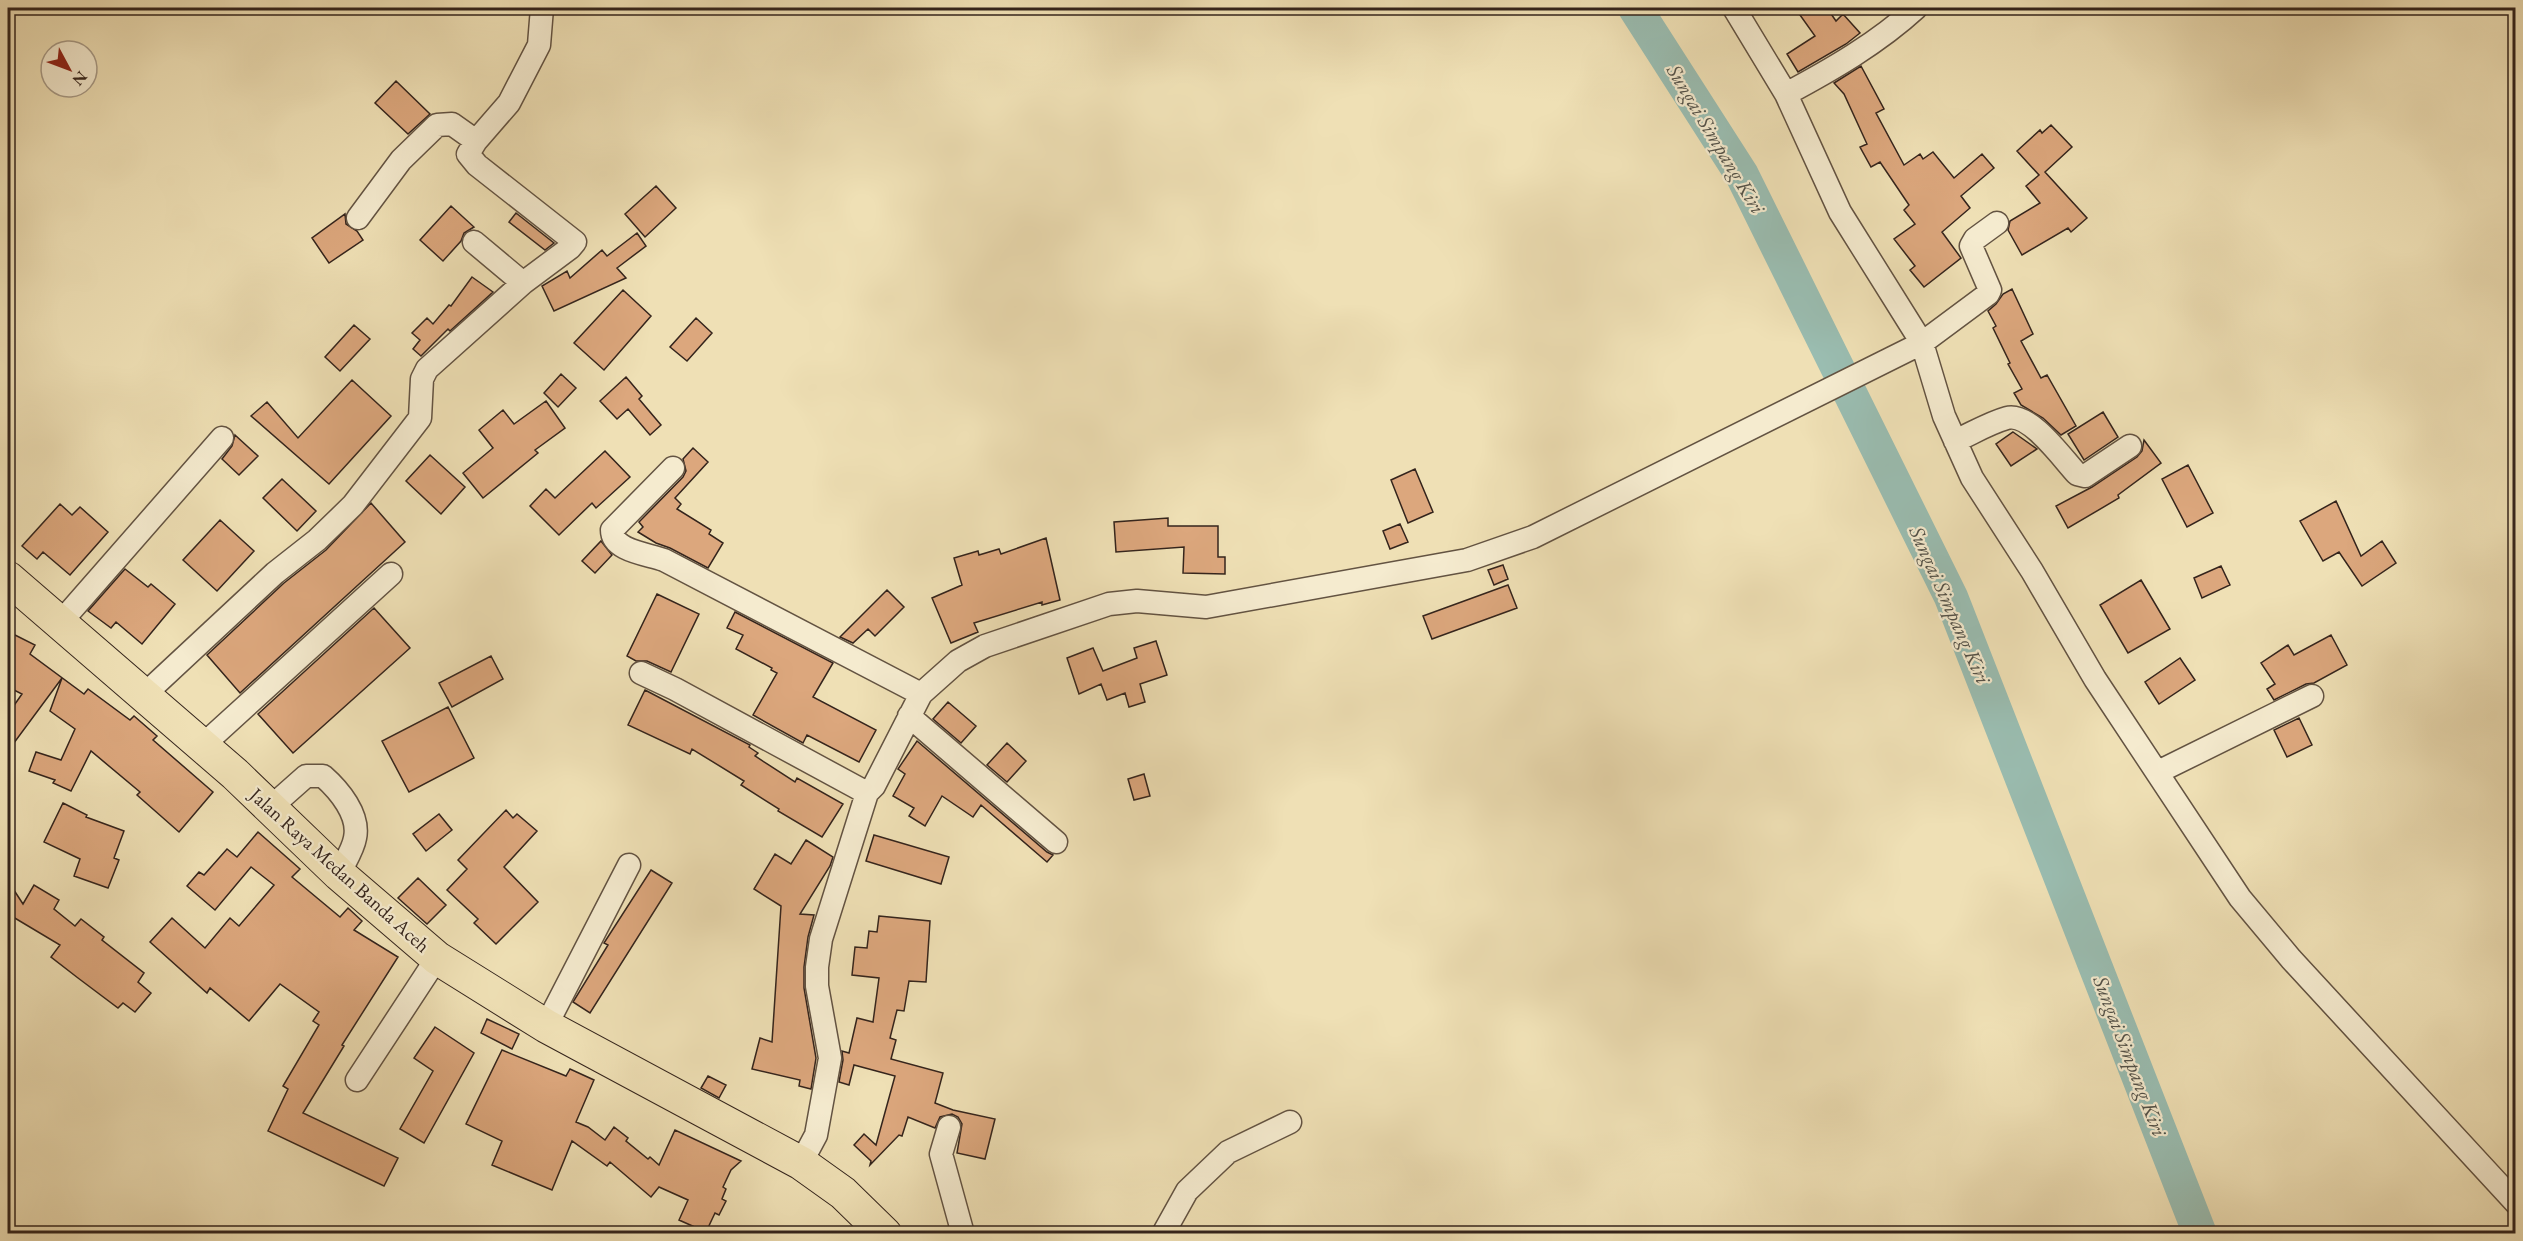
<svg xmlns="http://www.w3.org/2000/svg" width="2523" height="1241" viewBox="0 0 2523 1241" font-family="'EB Garamond',serif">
<rect width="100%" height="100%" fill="#efe0b5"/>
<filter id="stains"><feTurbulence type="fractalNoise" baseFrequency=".00333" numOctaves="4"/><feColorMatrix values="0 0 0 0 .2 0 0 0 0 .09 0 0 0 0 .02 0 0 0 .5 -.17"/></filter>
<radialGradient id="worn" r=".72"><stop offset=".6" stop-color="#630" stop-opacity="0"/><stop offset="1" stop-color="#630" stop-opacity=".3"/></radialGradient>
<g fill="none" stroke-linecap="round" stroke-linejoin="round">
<!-- river -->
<path stroke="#9abdb1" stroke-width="34" d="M1635 8 1742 175 1951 597 2200 1234"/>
</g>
<!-- building -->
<path fill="#dca77d" stroke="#34241c" stroke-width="1.5" d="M1795 8H1827L1836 21 1843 14 1860 33 1846 44 1798 72 1787 54 1815 36Z
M1861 66 1884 109 1876 113 1904 165 1920 154 1923 159 1933 152 1954 178 1982 154 1994 168 1961 196 1970 208 1942 232 1961 258 1924 287 1910 270 1915 266 1894 239 1915 224 1904 210 1909 205 1880 162 1871 167 1860 147 1867 144 1844 94 1834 83Z
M396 81 430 114 408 134 375 103Z
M2051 125 2072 147 2045 172 2087 218 2071 232 2068 228 2022 255 2008 230 2010 221 2040 203 2026 186 2039 175 2017 151 2040 130 2042 133Z
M656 186 676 208 645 237 625 214Z
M451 206 474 227 464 233 461 241 443 261 420 240Z
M516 213 554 243 545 250 509 222Z
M345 214 346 224 357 231 363 240 329 263 312 238Z
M637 233 646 246 617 268 626 278 554 311 542 286 567 271 570 278 602 250 607 256Z
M472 277 493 292 450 331 448 329 421 356 413 349 420 340 412 333 427 318 433 324 449 305 451 306Z
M2012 289 2033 334 2021 341 2041 378 2047 375 2076 426 2061 435 2043 418 2021 405 2014 393 2022 389 2008 364 2010 363 1993 328 1996 326 1988 311 1996 304 2003 294Z
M623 290 651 316 604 370 574 343Z
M696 318 712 333 687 361 670 347Z
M354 325 370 339 340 371 325 357Z
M561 374 576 388 558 407 544 393Z
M626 377 642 396 639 399 661 425 650 435 628 409 617 419 600 401Z
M352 380 391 416 329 484 251 416 267 402 298 438Z
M546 401 565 428 535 450 538 453 483 498 463 473 493 448 479 430 503 410 514 424Z
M2103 412 2118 437 2084 460 2068 434Z
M2013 432 2037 449 2011 466 1996 444Z
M235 435 258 456 239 475 222 459 232 446Z
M2144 440 2161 463 2118 495 2119 498 2068 528 2056 506 2092 487 2137 457 2142 451Z
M693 448 708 462 675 498 681 504 677 509 711 530 709 534 723 543 708 568 670 548 656 543 638 532 643 527 639 522 683 477 686 471 683 459Z
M605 451 630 477 596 508 592 503 559 535 530 506 546 489 555 498Z
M430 455 465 487 441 514 406 481Z
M2188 465 2213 513 2187 527 2162 479Z
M1415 469 1433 512 1408 523 1391 480Z
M282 479 316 511 297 531 263 498Z
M2336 501 2361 556 2382 541 2396 563 2362 586 2339 552 2323 561 2300 521Z
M371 503 405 542 240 693 207 655 284 583 326 550Z
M60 504 72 515 80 507 108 532 70 575 43 552 37 559 22 546Z
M1168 518V526H1218V557H1225V574L1183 573 1184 547 1116 552 1114 522Z
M220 520 254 551 217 591 183 560Z
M1400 524 1408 542 1390 549 1383 531Z
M1046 538 1060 600 1042 605V602L974 623 978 632 951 643 932 598 962 585 954 558 978 551 979 555 999 549 1001 554Z
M601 541 612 555 595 573 582 561Z
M1503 565 1508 579 1494 585 1488 570Z
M2221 566 2230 585 2202 598 2194 578Z
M125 569 148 587 151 584 175 604 142 644 116 622 111 628 88 611Z
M2141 580 2170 629 2128 653 2100 605Z
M1508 585 1517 608 1432 639 1423 616Z
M887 590 904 607 875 636 868 629 853 643 840 637Z
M657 594 699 614 671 672 647 661H636L627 656Z
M374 608 410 648 293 753 258 714Z
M735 612 833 663 813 697 876 730 859 762 807 735 803 743 753 715 777 673 771 670 772 668 736 649 743 635 727 628Z
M13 634 35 645 30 654 84 694 88 689 130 720 134 716 157 736 153 740 213 792 179 832 137 795 140 792 91 751 71 791 53 783 55 780 29 771 36 752 61 760 75 729 50 711 62 678 8 751V714L22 694 8 687V645Z
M2331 635 2347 665 2314 683 2306 684 2274 700 2267 689 2275 684 2261 663 2288 645 2294 655Z
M1156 641 1167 675 1140 684 1145 702 1129 707 1125 693 1107 700 1101 684 1079 694 1067 658 1093 648 1103 671 1137 658 1134 648Z
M491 656 503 679 452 707 439 683Z
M2180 658 2195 680 2159 704 2145 682Z
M645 690 750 745 749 747 758 753 755 756 795 782 797 778 843 804 822 837 778 811 779 809 741 785 744 781 692 749 690 754 628 725Z
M948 702 976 726 961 743 933 719Z
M448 707 474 758 409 792 382 741Z
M2299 718 2312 745 2287 757 2274 730Z
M917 741 1047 852 1053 855 1047 862 981 805 973 817 942 796 925 826 909 816 914 808 893 796 905 774 898 769Z
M1007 743 1026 761 1007 782 987 765Z
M1144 774 1150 796 1134 800 1128 779Z
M63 803 87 815 86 817 124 831 114 858 119 860 108 888 74 876 80 859 44 842Z
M506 810 513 818 517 814 537 831 504 867 538 902 496 944 474 923 478 919 447 890 467 869 458 860Z
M439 814 452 830 426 851 413 834Z
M258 832 300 869 292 877 340 917 348 908 362 921 354 930 398 957 342 1045 344 1046 303 1113 398 1158 384 1186 268 1131 288 1089 283 1086 319 1025 313 1021 319 1012 280 984 249 1021 210 988 207 993 150 942 172 918 205 948 230 918 239 926 274 885 251 867 215 910 187 886 199 872 204 875 227 849 237 857Z
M874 835 949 857 941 884 866 861Z
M806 840 833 857 830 866 800 914 814 915 808 937 804 967V988L816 1058 811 1089 799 1086 800 1080 752 1069 760 1038 772 1042 781 906 754 889 775 854 791 864Z
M651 870 672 883 590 1013 573 1002 608 945 604 943Z
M418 878 446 905 427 924 398 898Z
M8 881 23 904 34 885 59 900 54 909 75 926 81 919 104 937 102 940 144 973 138 982 151 993 135 1012 123 1003 118 1008 78 978 51 957 60 945 8 914Z
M879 916 930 921 926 982 909 981 904 1011 897 1010 890 1038 896 1040 891 1059 943 1073 935 1103 953 1110 995 1119 985 1159 957 1153 962 1124 958 1117 952 1114 940 1117 935 1128 908 1117 902 1136 899 1135 870 1165 871 1161 854 1145 864 1134 876 1145 895 1076 854 1065 849 1085 839 1082 843 1060 842 1051 849 1053 857 1018 873 1022 879 978 852 975 855 947 867 948 869 931 877 932Z
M487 1019 519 1034 512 1049 481 1033Z
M435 1027 474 1053 424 1143 400 1129 433 1071 414 1058Z
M502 1050 566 1076 570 1069 594 1080 576 1122 588 1127 605 1140 614 1127 628 1138 626 1141 648 1159 650 1157 659 1165 675 1130 741 1161 731 1170 723 1187 726 1189 722 1199 726 1201 719 1215 715 1213 706 1232 679 1220 688 1200 659 1187 651 1197 610 1162 607 1166 572 1141 552 1190 492 1165 502 1141 466 1124Z
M708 1076 726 1085 719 1098 701 1088Z"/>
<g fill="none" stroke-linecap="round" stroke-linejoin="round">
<!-- minor casing -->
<g stroke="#635342" stroke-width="25">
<path id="minor" d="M1734 8 1786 94 1840 212 1922 343 1944 416 1972 478 2032 571 2095 679 2240 898 2291 959 2516 1203
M1786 94C1831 70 1878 43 1916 8
M358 218 401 160 437 125 452 124 476 141
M474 242 523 283
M1955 441C1971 434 1989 423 2007 418 2030 412 2062 458 2077 474L2085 476 2130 446
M673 468 612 530C612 551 648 554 664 560L921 694
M60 623 222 438
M641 673 675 689 867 793
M144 695 275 573 317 540 353 505 420 418 422 379 427 369 523 283 570 248 575 242 477 165 468 154 476 141 509 103 539 45 542 8
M909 716 1056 842
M202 746 391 574
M2158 772 2312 696
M271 807 306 776H323C339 790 360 815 355 838 353 850 344 863 339 874
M546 1026 629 865
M357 1080 437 958
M949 1127 941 1154 963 1234
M801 1163 816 1135 830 1058 817 986V967L821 939 867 793 874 786 921 694 958 661 985 646 1109 604 1137 601 1206 607 1467 560 1533 537 1922 343 1988 294 1990 290 1971 246 1975 239 1997 223
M1163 1234 1187 1191 1228 1152 1290 1122"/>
</g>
<!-- highway casing -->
<g stroke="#34241c" stroke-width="35">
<path id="highway" d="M8 578 235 774 339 874 437 958 546 1026 801 1163 843 1193 885 1234"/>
</g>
<!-- minor -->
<use href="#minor" stroke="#f5ebcf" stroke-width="22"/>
<!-- highway -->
<use href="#highway" stroke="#efe0b5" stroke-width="33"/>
</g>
<g text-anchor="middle" stroke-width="4.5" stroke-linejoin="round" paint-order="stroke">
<!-- street labels -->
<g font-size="20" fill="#34241c" stroke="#f5ebcf">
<text transform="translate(340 870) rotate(42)" y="7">Jalan Raya Medan Banda Aceh</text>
</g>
<!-- water labels -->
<g font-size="21" font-style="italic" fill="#535249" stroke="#f5ebcf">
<text transform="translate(1716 139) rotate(59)" y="7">Sungai Simpang Kiri</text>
<text transform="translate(1950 605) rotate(66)" y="7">Sungai Simpang Kiri</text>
<text transform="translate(2130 1056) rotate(69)" y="7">Sungai Simpang Kiri</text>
</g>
</g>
<!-- margin -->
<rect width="2523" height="1241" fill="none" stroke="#efe0b5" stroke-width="30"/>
<rect x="9" y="9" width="2505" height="1223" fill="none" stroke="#34241c" stroke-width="3"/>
<rect x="15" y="15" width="2493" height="1211" fill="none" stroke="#34241c" stroke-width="1.5"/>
<!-- north arrow -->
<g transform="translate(69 69) rotate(131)"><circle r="28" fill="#f5ebcf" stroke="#a89b87" stroke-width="1.5"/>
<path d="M0-4.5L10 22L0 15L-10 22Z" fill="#8f2418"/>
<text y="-9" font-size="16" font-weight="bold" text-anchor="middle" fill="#34241c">N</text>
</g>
<rect width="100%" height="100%" filter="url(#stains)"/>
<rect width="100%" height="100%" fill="url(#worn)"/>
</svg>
